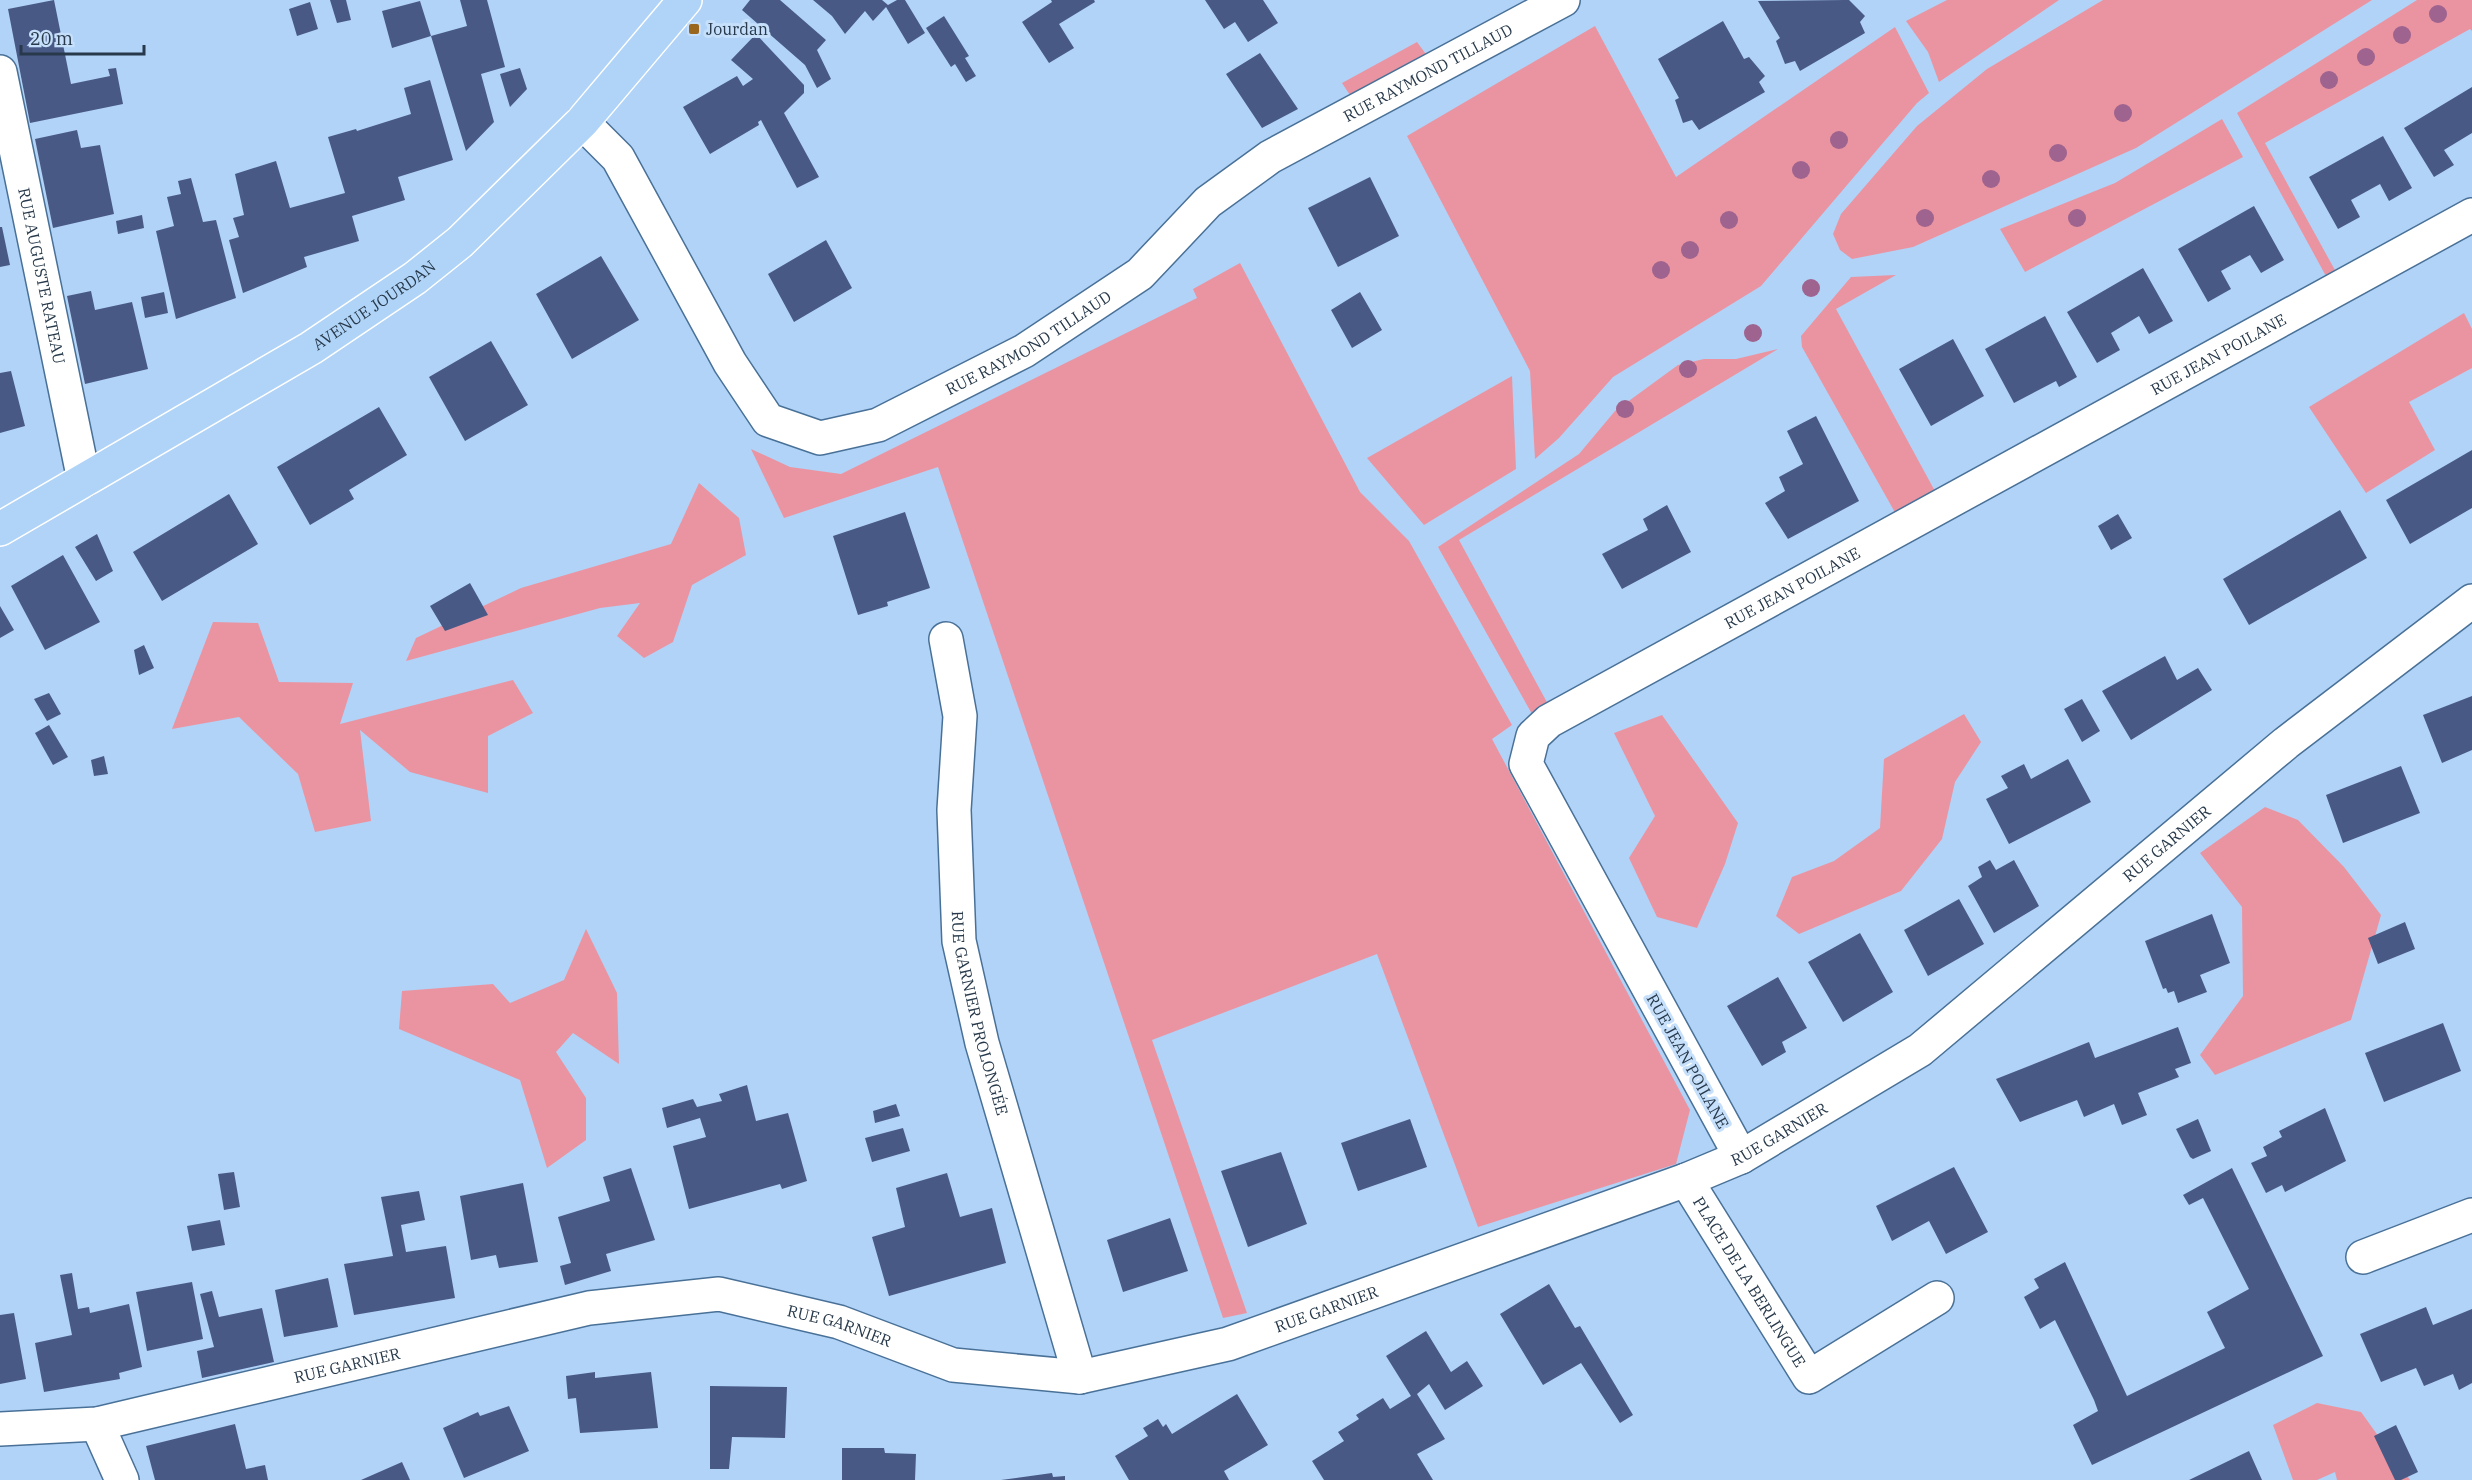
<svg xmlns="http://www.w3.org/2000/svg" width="2472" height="1480" viewBox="0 0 2472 1480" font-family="'IBM Plex Serif',serif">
<rect width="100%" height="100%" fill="#b1d3f7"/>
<!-- green -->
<path fill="#ea94a2" d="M1947 0H2059L1939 82 1928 52 1906 21Z
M2103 0H2372L2136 148 1913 247 1852 259 1840 250 1833 234 1841 214 1917 126 1987 69Z
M2417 0H2472V31L2470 29 2265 143 2336 272 2327 278 2237 113Z
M1595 26 1676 177 1895 27 1929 93 1917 103 1761 286 1613 377 1559 438 1535 459 1530 371 1407 136Z
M1417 42 1431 61 1356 104 1342 83Z
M2222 119 2243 157 2025 272 2000 229 2115 183Z
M1240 263 1360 492 1409 541 1512 725 1492 739 1690 1110 1676 1164 1478 1227 1377 954 1152 1040 1247 1313 1223 1318 938 467 784 518 751 449 790 467 841 474 1197 298 1193 289Z
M1896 275 1836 309 1936 493 1897 516 1802 347 1801 336 1851 277Z
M2464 313 2472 329V368L2409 402 2435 450 2366 493 2309 407Z
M1778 349 1459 540 1549 706 1532 714 1438 547 1579 454 1615 411 1678 365 1704 359H1736Z
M1512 376 1516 469 1424 525 1367 458Z
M699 483 739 518 746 555 692 585 673 642 644 658 617 636 640 603 600 608 406 661 416 638 521 588 671 544Z
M213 622 258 623 279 682 353 683 340 724 513 680 533 713 488 736V793L410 772 360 730 371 821 315 832 298 774 239 717 172 729Z
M1964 714 1981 742 1955 782 1942 839 1901 891 1799 934 1776 916 1792 877 1834 861 1880 828 1884 759Z
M1662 715 1738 823 1725 864 1697 928 1657 917 1629 858 1655 816 1614 733Z
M2265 807 2298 820 2344 867 2381 915 2351 1020 2215 1075 2200 1055 2243 996 2242 907 2200 853Z
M586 929 617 993 619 1064 573 1033 556 1052 586 1098V1140L547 1168 520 1080 399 1029 402 991 493 984 510 1003 564 980Z
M2317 1403 2361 1412 2410 1480H2337L2335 1472 2317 1480H2293L2273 1425Z"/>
<!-- building -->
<path fill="#495986" d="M54 0 71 84 110 76 108 69 116 68 123 104 30 123 8 9Z
M330 0H346L351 20 337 23Z
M460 0H487L505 67 481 74 494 122 466 151 431 36 467 26Z
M750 0H780L826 40 817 50 831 79 817 88 805 65 742 10Z
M813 0H882L888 5 897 0H905L925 33 908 44 886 7 873 21 865 11 845 34 832 16Z
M1051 0H1094L1095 2 1059 24 1074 48 1049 63 1022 22 1052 2Z
M1205 0H1263L1278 23 1248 42 1235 22 1224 29Z
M1845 0H1849L1865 16 1860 22 1865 33 1800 71 1795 61 1785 64 1776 41 1780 38 1758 1Z
M420 1 431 36 392 48 382 11Z
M310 2 318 29 297 36 289 9Z
M944 16 969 56 965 58 976 76 966 82 955 64 951 67 926 28Z
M1723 21 1744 59 1749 57 1765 76 1759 82 1765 92 1699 130 1692 120 1683 123 1675 100 1679 98 1658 59Z
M756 34 804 85V93L784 113 819 177 797 188 761 120 758 122 759 125 710 154 683 107 737 76 743 86 753 79 731 60Z
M1260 53 1298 109 1262 128 1226 74Z
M520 68 527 89 510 107 500 74Z
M430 80 453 160 398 177 405 200 352 216 359 241 304 257 307 267 243 293 229 240 239 237 233 218 244 215 235 174 276 161 290 208 345 193 328 137 356 129 357 131 411 114 404 88Z
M2472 87V133L2444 150 2454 165 2434 177 2404 128Z
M77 130 81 148 100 145 114 214 53 228 35 139Z
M2383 136 2412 188 2389 201 2380 184 2351 200 2360 217 2338 229 2309 177Z
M1370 177 1399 236 1338 267 1308 208Z
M191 178 203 222 216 220 236 298 176 319 156 231 174 226 167 197 181 194 178 181Z
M2254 206 2284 260 2261 273 2250 255 2221 271 2231 289 2208 302 2178 249Z
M142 215 144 228 118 234 116 221Z
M0 227H2L10 265 0 267Z
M826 240 852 288 794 322 768 274Z
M601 256 639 320 572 359 536 294Z
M2143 268 2173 321 2149 334 2139 316 2111 333 2120 350 2097 363 2067 312Z
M91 291 95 310 132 302 148 369 85 384 67 296Z
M164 292 168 313 145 318 141 297Z
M1360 292 1382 330 1352 348 1331 310Z
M2045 316 2077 377 2059 387 2056 381 2014 403 1985 349Z
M1953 339 1984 396 1931 426 1899 369Z
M491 341 528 405 465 441 429 377Z
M11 371 25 426 0 433V373Z
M379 407 407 455 349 490 354 499 310 525 277 467Z
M1816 416 1859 501 1788 539 1765 503 1785 491 1779 477 1803 464 1787 431Z
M2472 450V508L2410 544 2386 500Z
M229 494 258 544 162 601 133 552Z
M1667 505 1691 552 1622 589 1602 554 1648 530 1643 519Z
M2340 510 2367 558 2249 625 2223 579Z
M905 512 930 588 887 602 888 606 858 615 833 536Z
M2118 514 2132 538 2111 550 2098 526Z
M97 534 113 571 96 581 75 547Z
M63 555 100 622 45 650 11 586Z
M470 583 488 615 445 631 430 606Z
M0 606 14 630 0 638Z
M144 645 154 668 139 675 134 650Z
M2165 656 2177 680 2198 668 2212 690 2131 740 2102 691Z
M49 693 61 714 47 721 34 699Z
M2472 696V750L2442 763 2423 715Z
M2082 699 2100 731 2082 742 2064 709Z
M49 725 68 757 53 765 35 733Z
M104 756 108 774 94 776 91 760Z
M2068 759 2091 802 2009 844 1986 799 2008 788 2001 776 2024 764 2031 779Z
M2401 766 2420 813 2343 843 2326 795Z
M1990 860 1996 870 2014 860 2039 906 1994 933 1968 886 1982 877 1978 867Z
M1959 899 1984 944 1928 976 1904 930Z
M2212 914 2230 963 2200 975 2207 992 2178 1003 2174 991 2168 993 2166 988 2163 989 2145 941Z
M2405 922 2415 949 2378 964 2368 938Z
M1860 933 1893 992 1843 1022 1808 962Z
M1778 977 1807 1028 1782 1042 1786 1052 1762 1066 1727 1006Z
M2443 1023 2461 1071 2384 1102 2365 1053Z
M2178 1027 2191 1063 2175 1069 2179 1077 2138 1093 2147 1115 2122 1125 2114 1104 2084 1117 2077 1100 2020 1122 1996 1079 2089 1042 2095 1058Z
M747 1085 756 1121 788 1113 807 1181 782 1189 780 1184 689 1209 673 1146 706 1137 700 1118 667 1128 662 1108 693 1099 697 1107 722 1101 719 1094Z
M896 1104 900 1116 875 1123 873 1111Z
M2325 1108 2346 1161 2285 1192 2282 1185 2266 1193 2251 1163 2267 1156 2263 1147 2282 1137 2279 1131Z
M1410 1119 1427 1167 1358 1191 1341 1143Z
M2198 1119 2211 1151 2193 1159 2190 1157 2176 1129Z
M903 1128 910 1151 872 1162 865 1138Z
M1281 1152 1307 1224 1248 1247 1221 1171Z
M1954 1167 1988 1232 1946 1254 1929 1221 1892 1241 1876 1206Z
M631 1168 655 1240 606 1254 611 1271 565 1285 560 1266 571 1263 558 1217 610 1201 603 1177Z
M2232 1168 2323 1356 2092 1465 2073 1425 2098 1411 2094 1400 2055 1320 2040 1329 2024 1297 2039 1288 2034 1279 2065 1262 2127 1396 2225 1348 2207 1312 2249 1289 2203 1198 2189 1205 2183 1195Z
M234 1172 240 1207 224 1210 218 1174Z
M947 1173 960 1217 992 1208 1006 1263 889 1296 872 1237 905 1227 896 1188Z
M523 1183 538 1262 499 1268 496 1255 471 1260 460 1196Z
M419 1191 425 1220 401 1225 406 1252 446 1246 455 1298 354 1315 344 1264 393 1256 381 1197Z
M1170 1218 1188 1271 1123 1292 1107 1240Z
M220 1220 225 1245 192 1251 187 1226Z
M72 1273 78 1309 89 1307 90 1313 129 1304 142 1367 119 1373 120 1379 44 1392 35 1343 72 1335 60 1275Z
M328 1278 338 1327 284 1337 275 1290Z
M192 1282 203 1339 147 1351 136 1292Z
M1549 1284 1575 1328 1580 1326 1633 1415 1620 1423 1581 1363 1543 1385 1500 1314Z
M212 1291 219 1317 262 1308 274 1362 202 1378 197 1351 214 1347 200 1294Z
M2426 1307 2433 1325 2472 1309V1383L2459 1390 2453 1374 2424 1386 2416 1368 2381 1382 2360 1334Z
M14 1313 26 1379 0 1384V1315Z
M1426 1331 1451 1372 1467 1361 1483 1386 1445 1410 1429 1384 1417 1394 1445 1439 1417 1454 1433 1480H1324L1312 1461 1344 1441 1338 1432 1359 1419 1356 1415 1383 1398 1390 1409 1411 1396 1386 1356Z
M595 1372V1378L651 1372 658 1428 580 1433 576 1398 568 1399 566 1376Z
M710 1386 787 1387 785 1438 732 1437 729 1469H710Z
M1237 1394 1268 1445 1224 1471 1229 1480H1129L1115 1456 1148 1436 1143 1428 1158 1419 1163 1427 1166 1424 1172 1434Z
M509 1406 529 1451 464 1478 443 1428 478 1412 480 1416Z
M235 1424 246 1469 265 1465 268 1480H155L146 1446Z
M2396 1425 2418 1472 2401 1480H2395L2374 1436Z
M842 1448H884L885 1453 916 1454 915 1480H842Z
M2249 1451 2262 1480H2189Z
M402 1462 410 1480H361Z
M1052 1473 1053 1477 1065 1476V1480H1001Z"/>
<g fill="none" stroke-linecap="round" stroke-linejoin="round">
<!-- minor casing -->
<g stroke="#497198" stroke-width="36">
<g id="minor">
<path id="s1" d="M0 72 84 480"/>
<path id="s2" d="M582 122 618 158 730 363 768 420 820 438 878 425 1024 351 1140 274 1208 202 1270 157 1563 0"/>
<path id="s3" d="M946 639 960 716 954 810 959 941 982 1043 1080 1377"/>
<path id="s4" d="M1741 1157 1526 764 1533 736 1549 721 2472 215"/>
<path id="s5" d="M1686 1180 1809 1377 1937 1298"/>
<path d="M2363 1257 2472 1215"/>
<path d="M97 1424 122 1480"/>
<path id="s6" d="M0 1429 97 1424 589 1308 719 1294 839 1322 953 1365 1080 1377 1228 1344 1686 1180 1741 1157 1920 1050 2286 743 2472 601"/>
</g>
</g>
<!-- major casing -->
<g stroke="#fff" stroke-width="36">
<g id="major">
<path id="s7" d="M0 529 311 348 415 278 460 242 582 122 685 0"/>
</g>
</g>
<!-- minor -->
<use href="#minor" stroke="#fff" stroke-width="33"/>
<!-- major -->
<use href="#major" stroke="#b0d4f7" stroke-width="33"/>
</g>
<!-- trees -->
<g fill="#9e638e">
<circle cx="2438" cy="14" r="9"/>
<circle cx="2402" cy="35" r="9"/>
<circle cx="2366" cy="57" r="9"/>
<circle cx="2329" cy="80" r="9"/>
<circle cx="2123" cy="113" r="9"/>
<circle cx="1839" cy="140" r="9"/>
<circle cx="2058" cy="153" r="9"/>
<circle cx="1801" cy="170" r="9"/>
<circle cx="1991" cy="179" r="9"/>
<circle cx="1925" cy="218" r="9"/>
<circle cx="2077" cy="218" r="9"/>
<circle cx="1729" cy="220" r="9"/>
<circle cx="1690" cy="250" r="9"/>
<circle cx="1661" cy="270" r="9"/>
<circle cx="1811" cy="288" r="9"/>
<circle cx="1753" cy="333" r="9"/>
<circle cx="1688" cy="369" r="9"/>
<circle cx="1625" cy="409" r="9"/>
</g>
<!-- markers -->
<rect fill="#9a651d" stroke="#c6e0fb" stroke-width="2" x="688" y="23" width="12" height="12" rx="3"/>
<g text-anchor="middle" stroke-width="6" stroke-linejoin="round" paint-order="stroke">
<!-- poi labels -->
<g font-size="16" fill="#27394a" stroke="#c6e0fb" text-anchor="start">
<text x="706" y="35">Jourdan</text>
</g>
<!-- street labels -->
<g font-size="16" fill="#27394a" stroke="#c6e0fb">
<text dy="6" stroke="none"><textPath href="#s2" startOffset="1125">RUE RAYMOND TILLAUD</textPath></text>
<text dy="6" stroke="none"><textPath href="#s1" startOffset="208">RUE AUGUSTE RATEAU</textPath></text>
<text dy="6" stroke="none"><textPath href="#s7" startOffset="436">AVENUE JOURDAN</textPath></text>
<text dy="6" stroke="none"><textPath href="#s2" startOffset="639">RUE RAYMOND TILLAUD</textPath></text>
<text dy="6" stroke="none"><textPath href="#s4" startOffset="1262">RUE JEAN POILANE</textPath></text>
<text dy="6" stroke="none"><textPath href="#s4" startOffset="776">RUE JEAN POILANE</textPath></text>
<text dy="6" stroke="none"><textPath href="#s6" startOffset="2334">RUE GARNIER</textPath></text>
<text dy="6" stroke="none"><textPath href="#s3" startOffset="378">RUE GARNIER PROLONGÉE</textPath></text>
<text transform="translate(1688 1061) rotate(61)" y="6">RUE JEAN POILANE</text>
<text dy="6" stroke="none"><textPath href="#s6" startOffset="1848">RUE GARNIER</textPath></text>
<text dy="6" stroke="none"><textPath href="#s5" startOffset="120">PLACE DE LA BERLINGUE</textPath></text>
<text dy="6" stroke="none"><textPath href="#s6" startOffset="1362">RUE GARNIER</textPath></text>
<text dy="6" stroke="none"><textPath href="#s6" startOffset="858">RUE GARNIER</textPath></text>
<text dy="6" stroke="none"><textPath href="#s6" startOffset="354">RUE GARNIER</textPath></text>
</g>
</g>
<!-- scale -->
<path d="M21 45v9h123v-9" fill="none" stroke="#27394a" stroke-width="3"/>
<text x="30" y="45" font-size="18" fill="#27394a" stroke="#c6e0fb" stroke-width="4.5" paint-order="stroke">20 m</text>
</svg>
